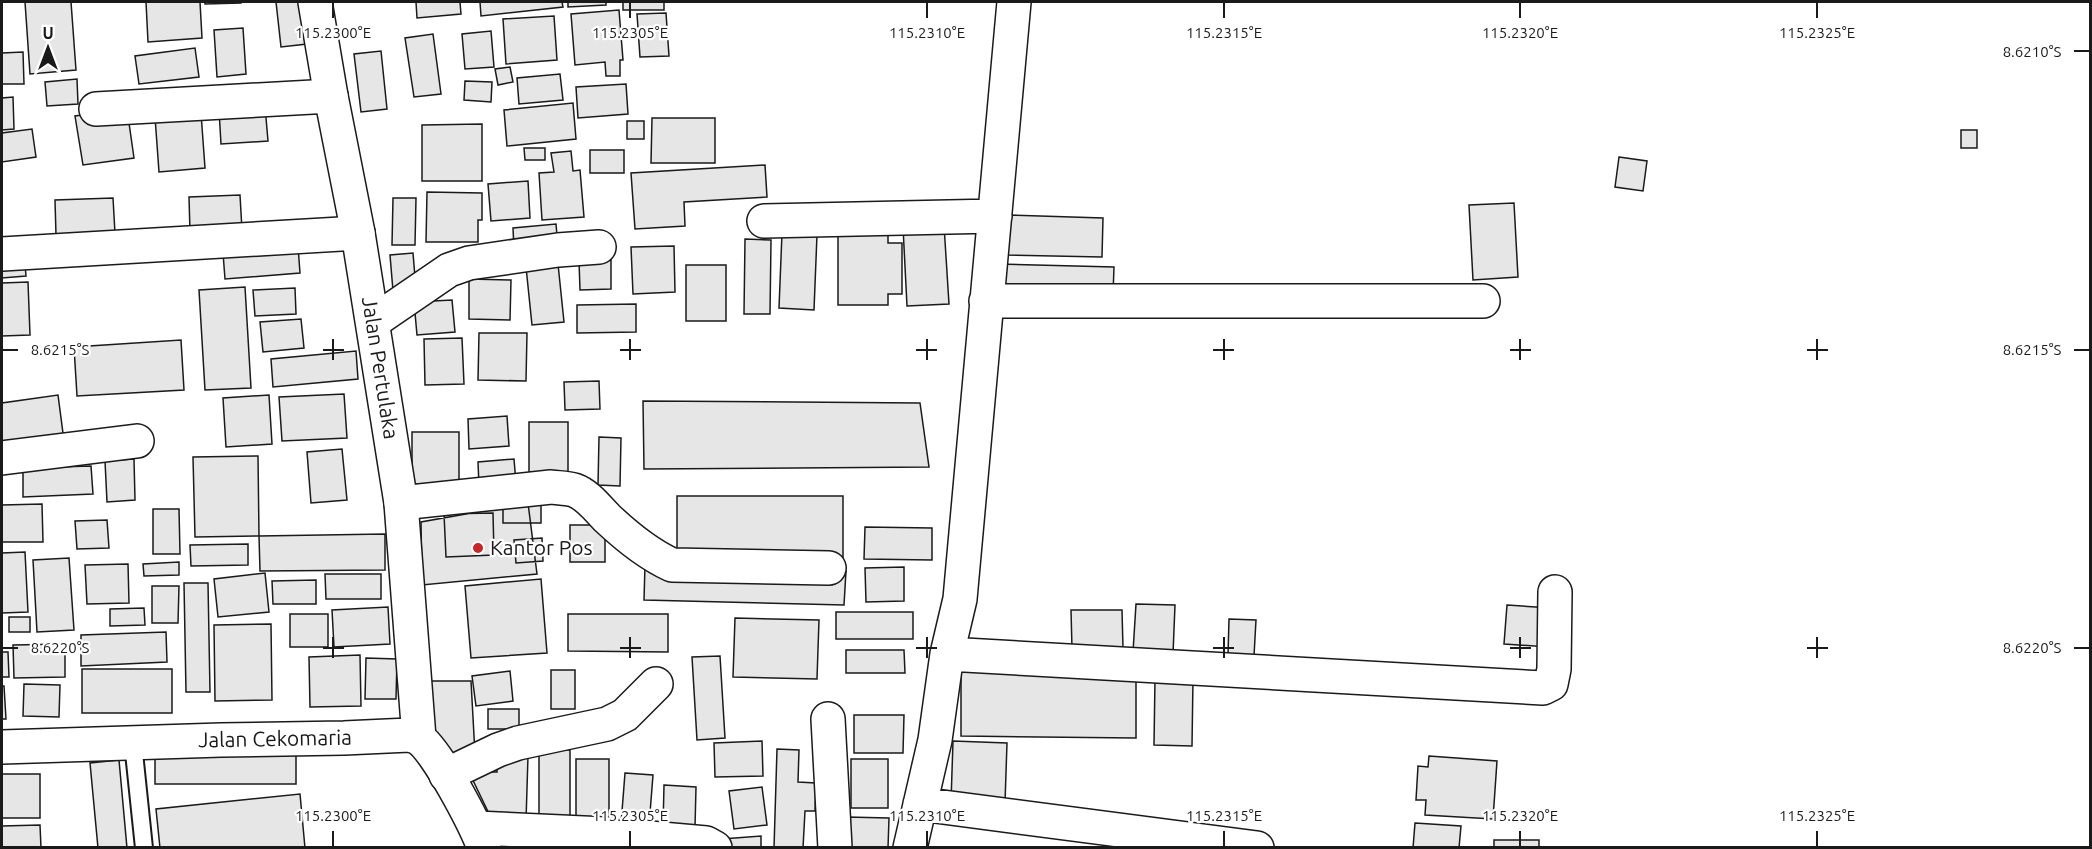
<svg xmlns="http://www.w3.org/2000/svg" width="2092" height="849" viewBox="0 0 2092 849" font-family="Ubuntu,sans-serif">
<rect width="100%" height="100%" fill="#fff"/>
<!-- building -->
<path fill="#e6e6e6" stroke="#1a1a1a" stroke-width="1.5" d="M25 2H71L76 70 30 74Z
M146 2H200L202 38 148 42Z
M205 2H241V3L205 4Z
M276 2H303L307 44 281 47Z
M416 2H460L461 14 417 18Z
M480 2H562L563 7 481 16Z
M568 2H606V5L568 7Z
M623 2H664V10H623Z
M619 10 623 60H620V76H606L605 62 575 65 571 14Z
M666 13 669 56 640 57 637 14Z
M554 16 557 60 506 64 503 19Z
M243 28 246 74 217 77 214 30Z
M491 31 494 67 465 69 462 34Z
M433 34 441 94 414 97 405 38Z
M195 48 199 77 139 84 135 56Z
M381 51 387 109 361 112 354 54Z
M23 52 24 84H2V53Z
M510 67 513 82 498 85 495 69Z
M560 74 563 100 519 104 517 78Z
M77 79 78 104 47 106 45 82Z
M465 81 492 82 491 102 464 100Z
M626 84 628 114 578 118 576 87Z
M13 97 14 129 2 130V98Z
M573 103 576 139 507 146 504 110Z
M265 106 268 141 221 144 219 110Z
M127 109 134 158 83 165 75 116Z
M201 113 205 168 159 172 155 117Z
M652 118H715V163H651Z
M627 121H644V139H627Z
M482 124V181H422V125Z
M32 129 36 157 2 162V133Z
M1961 130H1977V148H1961Z
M524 148H545V160H525Z
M590 150H624V173H590Z
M571 151 573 171 580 170 584 217 542 220 539 173 554 172 551 153Z
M1619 157 1647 161 1643 191 1615 187Z
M765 165 767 197 684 202 685 226 635 229 631 173Z
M528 181 530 218 491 221 488 184Z
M427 192 482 193V220H478V242H426Z
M240 195 242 230 190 232 189 197Z
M113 198 115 233 56 235 55 200Z
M393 198H416L415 245H392Z
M1514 203 1518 277 1473 280 1469 205Z
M1006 215 1103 218 1102 257 1005 255Z
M556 224 558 247 514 250 513 228Z
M944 225 949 304 907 306 903 227Z
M838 230H888V243H902V294H888V305H838Z
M782 233 817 235 814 310 779 308Z
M745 239 771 240 770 314H744Z
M298 246 300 273 225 279 223 253Z
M674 246 675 292 633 294 631 247Z
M413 253 416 289 393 291 390 255Z
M611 260V289L580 290 579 261Z
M25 264 26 276 2 278V266Z
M558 264 564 322 532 325 526 267Z
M997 264 1114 267 1113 295 996 291Z
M686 265H726V321H686Z
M469 279 511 280 510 320 469 319Z
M28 282 30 335 2 336V283Z
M245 287 251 388 205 390 199 290Z
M295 288 296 314 255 316 253 290Z
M452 300 455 332 417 335 414 302Z
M636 304V332L577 333V305Z
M301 319 304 348 263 352 260 322Z
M479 333H527L526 381 478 380Z
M462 338 464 384 425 385 424 339Z
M181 340 184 390 77 396 74 347Z
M356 351 358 379 273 387 271 359Z
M599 381 600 409 565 410 564 382Z
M344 394 347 438 282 441 279 397Z
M58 395 64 441 2 451V403Z
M269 395 272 444 226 447 223 398Z
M643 401 920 403 929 467 644 469Z
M507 416 509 446 469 449 468 419Z
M529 422H568V472H529Z
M412 432H459V484H412Z
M599 437 621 438 620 486 598 485Z
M342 449 347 500 311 503 307 452Z
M258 456 259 536 195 537 193 457Z
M134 459 135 500 107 502 105 461Z
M514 459 516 483 479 486 478 462Z
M91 466 93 494 23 497V468Z
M677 496H843V559H677Z
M528 503 537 574 422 585 421 522Z
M42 504 43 542H2V505Z
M503 505H541V523H503Z
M153 509H179L180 554H153Z
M493 513 494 555 446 557 444 514Z
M107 520 109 548 77 549 75 521Z
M570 525H605V562H570Z
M865 527 932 528V560L864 559Z
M385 534V570L260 571 259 536Z
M542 538 543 561 516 563 514 540Z
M248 544V565L191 566 190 545Z
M25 552 28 612 2 613V553Z
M69 558 74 630 37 632 33 560Z
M179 562V575L144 576 143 564Z
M128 564 129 603 87 604 85 565Z
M645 565 846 571 844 605 644 600Z
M904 567V601L866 602 865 568Z
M265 573 269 612 218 617 214 579Z
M325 574H381V599H326Z
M541 579 547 653 471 658 465 586Z
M316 580V604H273L272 581Z
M184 583H208L210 692H186Z
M152 586H179L178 623H152Z
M1136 604 1175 605 1173 654 1133 652Z
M1507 605 1551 608 1548 647 1504 644Z
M388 607 390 644 334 647 332 610Z
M144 608 145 625 110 626V609Z
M1071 610H1122L1123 648 1072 649Z
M836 612H913V639H836Z
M290 614H328V647H290Z
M568 614H668V652L568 651Z
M9 617H30V632H9Z
M735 618 819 620 817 679 733 677Z
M1229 619 1256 620 1254 656 1228 655Z
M271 624 272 700 215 701 214 625Z
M166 632 167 662 81 666V635Z
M65 644V677L14 678 13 645Z
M846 650H904L905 673H846Z
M2 652H8L9 677H2Z
M360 655 361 706 310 707 309 657Z
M720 656 725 738 697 740 692 657Z
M366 658 397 659 396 699H365Z
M82 669H172V713H82Z
M551 670H575V709H551Z
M961 670 1136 673V738L961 736Z
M510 671 513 701 476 706 472 676Z
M1155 678 1193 679 1192 746 1154 745Z
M428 681H471L475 754 441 756 430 724Z
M24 684 60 685 59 717 23 716Z
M2 686H4L6 719H2Z
M488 709H519V729H488Z
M854 715H904L903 753H854Z
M762 741 763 776 715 777 714 743Z
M953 741 1007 743 1005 803 951 802Z
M296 749V784H155V750Z
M777 749 799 750 798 782 816 783 815 811H805L803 848H774Z
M539 750H570V819H539Z
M528 756 526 821 493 822 469 772H497V757Z
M1429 756 1497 761 1493 819 1425 815 1426 800H1416L1418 766 1428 767Z
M576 759H609V822H576Z
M851 759H888V808H851Z
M119 760 127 848H98L90 763Z
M625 773 653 775 649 826 621 824Z
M2 774H40V818H2Z
M664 785 696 787 695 828 663 827Z
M762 787 767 825 734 829 729 791Z
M300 794 305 848H160L156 809Z
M846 817 889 818 888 848H845Z
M1415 823 1461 826 1459 848H1413Z
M40 825 41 848H2V826Z
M761 836V848H723L722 839Z
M1494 840H1539V848H1494Z"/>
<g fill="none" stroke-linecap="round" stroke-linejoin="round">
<!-- service casing -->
<g stroke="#1a1a1a" stroke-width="20">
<path id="service" d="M133 743 144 848"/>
</g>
<!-- minor casing -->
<g stroke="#1a1a1a" stroke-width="36">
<path id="minor" d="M96 109 331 96
M764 221 995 216
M2 254 358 233
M986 301H1483
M373 322 449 270 469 263 558 250 599 247
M2 458 137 441
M401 503 551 487C558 488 567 488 574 490 588 495 597 508 607 518 626 536 648 554 672 565L829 568
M947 654 1543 688 1551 684 1554 669 1555 592
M828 719 835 848
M446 775 498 750 518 743 607 724 625 715 656 684
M920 804 1257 848
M476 828 605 834 706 843 715 848
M910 848 935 740 947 654 960 599 1014 2"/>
</g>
<!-- tertiary casing -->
<g stroke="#1a1a1a" stroke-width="36">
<path id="tertiary" d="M315 2 331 96 358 233 401 503 419 738
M2 747 221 740 344 738 409 735C412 736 415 736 418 738 436 748 476 826 484 848"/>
</g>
<!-- service -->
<use href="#service" stroke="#fff" stroke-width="16"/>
<!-- minor -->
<use href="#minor" stroke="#fff" stroke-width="33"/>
<!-- tertiary -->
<use href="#tertiary" stroke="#fff" stroke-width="33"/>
</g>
<!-- ticks -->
<path fill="none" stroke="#1a1a1a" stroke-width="2" d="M333 3V18M630 3V18M927 3V18M1224 3V18M1520 3V18M1817 3V18M2074 51H2089M333 339V360M630 339V360M927 339V360M1224 339V360M1520 339V360M1817 339V360M3 350H18M323 350H344M620 350H641M916 350H937M1213 350H1234M1510 350H1531M1807 350H1828M2074 350H2089M333 637V658M630 637V658M927 637V658M1224 637V658M1520 637V658M1817 637V658M3 648H18M323 648H344M620 648H641M916 648H937M1213 648H1234M1510 648H1531M1807 648H1828M2074 648H2089M333 831V846M630 831V846M927 831V846M1224 831V846M1520 831V846M1817 831V846"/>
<!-- markers -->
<circle fill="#c62828" stroke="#fff" stroke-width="2" cx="478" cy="548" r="6"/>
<g text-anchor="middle" stroke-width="4.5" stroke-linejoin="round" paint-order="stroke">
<!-- street labels -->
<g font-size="21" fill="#1a1a1a" stroke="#fff">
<text transform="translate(380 368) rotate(81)" y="7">Jalan Pertulaka</text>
<text transform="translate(275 739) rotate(-1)" y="7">Jalan Cekomaria</text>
</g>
<!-- poi labels -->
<g font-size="21" fill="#1a1a1a" stroke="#fff" text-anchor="start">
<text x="490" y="555">Kantor Pos</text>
</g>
</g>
<g font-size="15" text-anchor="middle" fill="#1a1a1a" stroke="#fff" stroke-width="4.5" stroke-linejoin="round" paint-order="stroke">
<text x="333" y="38">115.2300°E</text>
<text x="630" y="38">115.2305°E</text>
<text x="927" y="38">115.2310°E</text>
<text x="1224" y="38">115.2315°E</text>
<text x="1520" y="38">115.2320°E</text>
<text x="1817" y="38">115.2325°E</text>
<text x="2032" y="57">8.6210°S</text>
<text x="60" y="355">8.6215°S</text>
<text x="2032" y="355">8.6215°S</text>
<text x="60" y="653">8.6220°S</text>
<text x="2032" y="653">8.6220°S</text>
<text x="333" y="821">115.2300°E</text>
<text x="630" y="821">115.2305°E</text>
<text x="927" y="821">115.2310°E</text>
<text x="1224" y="821">115.2315°E</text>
<text x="1520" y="821">115.2320°E</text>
<text x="1817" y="821">115.2325°E</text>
</g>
<!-- border -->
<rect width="2092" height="849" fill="none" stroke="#1a1a1a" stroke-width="6"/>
<!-- north arrow -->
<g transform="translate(48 48)" stroke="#ffffff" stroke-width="4.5" paint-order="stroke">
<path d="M0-4.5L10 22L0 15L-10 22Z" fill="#1a1a1a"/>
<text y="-9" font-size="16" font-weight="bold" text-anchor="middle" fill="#1a1a1a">U</text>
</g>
</svg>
